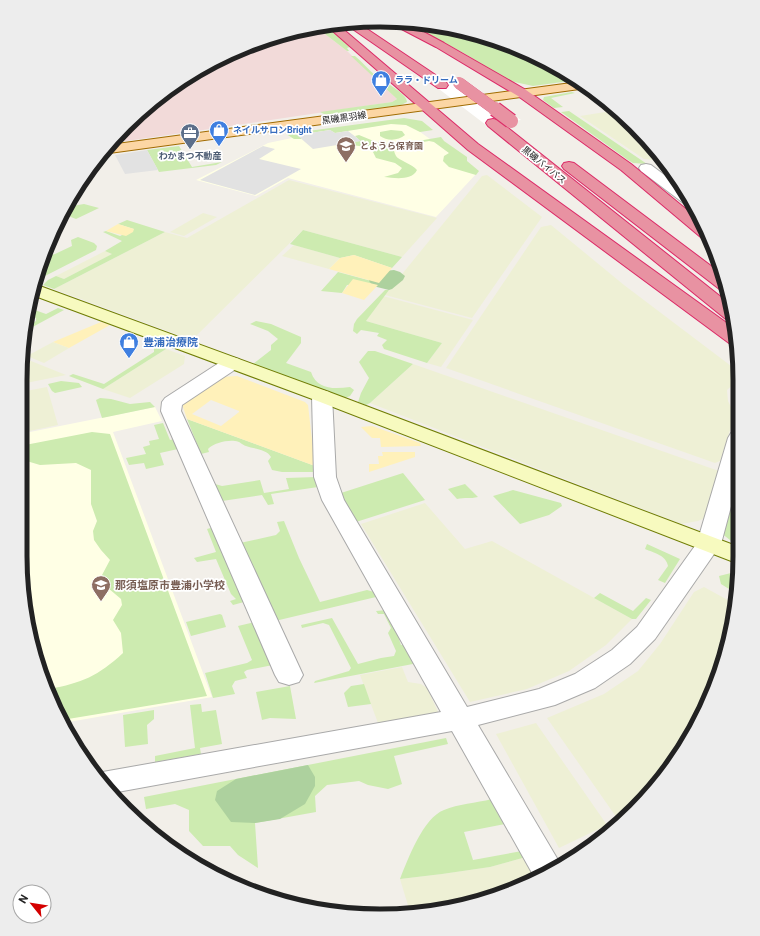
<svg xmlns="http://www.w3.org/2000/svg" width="760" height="936" viewBox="0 0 760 936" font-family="Roboto,'Noto Sans JP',sans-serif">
<rect width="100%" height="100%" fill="#f2efe9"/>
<!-- commercial -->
<path fill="#f2dad9" d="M316 27 347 51 397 99 392 102 210 129 126 141 113 140 125 126 221 57 287 32Z"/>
<!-- education -->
<path fill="#ffffe5" d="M405 121 477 173 436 217 288 178 256 196 196 180 268 143 292 138 286 134 330 130 335 133Z
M155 407 162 421 113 432 212 697 63 723 32 649 20 556V434Z"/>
<!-- farmland -->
<path fill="#eef0d5" d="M618 110 666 161 644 159 580 116Z
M487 175 542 217 472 318 385 295 482 176Z
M289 180 437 218 402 257 303 230 192 340 54 289 165 232 187 238Z
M203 213 217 217 184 236 170 232Z
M551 225 624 285 739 372V379L727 390 728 401 735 415 720 461 715 463 446 368 541 227Z
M294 245 340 258 329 269 282 256Z
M105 251 113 254 64 279 56 276Z
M383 296 473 320 441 367 427 363 442 343 366 321Z
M53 342 69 348 44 363 27 356Z
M166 349 185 356 184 364 130 398 103 389Z
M21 357 66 375 21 384Z
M413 364 719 471 705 518 698 521 681 524 370 403Z
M47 387 58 425 20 433 21 392Z
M425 503 465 549 492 541 632 619 606 645 569 671 527 689 470 702 361 524Z
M704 587 735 604 728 649 703 715 665 775 619 821 547 718 604 694 638 671 660 644 694 592Z
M402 667 408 682 421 684 427 688 438 712 378 723 360 675Z
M536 723 607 825 559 848 496 734Z
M526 857 538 879 450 909 410 912 400 879 442 874 490 867Z"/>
<!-- grass -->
<path fill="#cdebb0" d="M406 22C462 24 531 48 577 80L533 86 510 81 465 54Z
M325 26 348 44 350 47 347 48 349 51H347L316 27Z
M351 56H355C362 62 369 70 376 76 384 82 407 93 407 102L401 105 333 115 324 114 320 112 392 102 397 99Z
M572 92 575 93 551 98 563 107 554 108 543 100 544 97Z
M569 111 647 164 633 163 628 160 561 112Z
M404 118 422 121 433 130 420 132 406 125 391 124 335 133 330 130 298 135 302 139H294L286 134Z
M391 130 402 131 405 135C398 141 387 141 380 136V132Z
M359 135 376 142 395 145 441 137 444 141 467 157V161L479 171 476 175 449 167 443 161 444 156 449 153 434 142 429 141 393 147C394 149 394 153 396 156 398 160 412 164 417 170 412 181 394 178 384 177L398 173 402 168 395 163 376 158 371 148 353 145 351 142 360 141 355 136Z
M179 146 192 167 222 162 216 165 159 172 147 150Z
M84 204 99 208 76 219 63 214 66 207Z
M127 220 165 232 54 289 43 285 48 280 56 276 64 279 112 254 105 251 122 241 103 232 106 231 120 236 134 229 118 224Z
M303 230 402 257 392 268 354 255 340 258 290 244Z
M78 237 94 243 97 246 96 250 43 277 40 276V272L47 268V262L43 260 44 257 55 254 72 246 71 240Z
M338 272 379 283 347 285 342 293 321 291Z
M385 290H389L366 321 442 343 427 363 384 349 382 345 387 340 377 336 379 333 361 330 357 334 353 331 354 324 357 319Z
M58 308 64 310 27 330 28 326 36 321V318L30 316 32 309 46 314Z
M256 321 271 324 301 337V343L286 363 311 372C317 390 334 389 350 387L354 390 350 396 345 398 253 364 271 350V345L278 339 268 331 250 324Z
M158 345 166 349 103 389 69 376 73 374 104 384 154 352V348Z
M368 351H375L413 364 370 403 366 405 358 402 361 393 369 378 359 362Z
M61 381 79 383 82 387 55 393 52 391 48 384Z
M100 398 111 399 130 404 150 402 155 407 102 418 96 400Z
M187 419 315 466 317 472H282L272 470 268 461 271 457C267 449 254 449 246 446 242 445 240 441 235 441 226 440 214 443 208 449L209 452 201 454Z
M163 423 170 440 174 439 178 449 160 453 164 465 146 469 144 463 129 465 126 458 146 454 143 447 150 445 149 441 159 439 154 425Z
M92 432 110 434 207 696 62 720 49 689C82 683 98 676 123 653L121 633 113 620 122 605 121 599 108 588 102 575 110 560 101 550 94 540 93 531 97 521 91 504V470L76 463 40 465 20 459V446Z
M403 473 425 500 356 522 341 493Z
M316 477 318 487 271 494 274 504 268 505 262 495 222 501 215 484 222 486 260 480 264 493 289 489 286 478Z
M465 484 478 497C470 499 465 497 457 499L448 489Z
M734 487 739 488V547L721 533Z
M513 490 561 503 562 506 549 515 520 524 493 496Z
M284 521 299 558 320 602 367 590 374 592 376 597 275 621 240 543 276 535 280 531 277 522Z
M214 527 244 602 233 605 230 601 236 599 231 594 216 559 197 562 194 558 216 552 207 529Z
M647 544 680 559 665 583 658 580 668 566C666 555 654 553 645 549Z
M731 573 739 575 737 594 721 584 719 576Z
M600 593 633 611 646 598 651 600 636 619H632L594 598Z
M387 610 402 635 398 636 401 645H408L418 663 314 683 315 681 349 671 351 668 329 625 323 623 302 628 301 625 332 618 358 664 381 658 394 656 396 651 388 633 391 628 384 614H378L376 611Z
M220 614 222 615 226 627 191 636 186 622Z
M255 622 273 665 247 670 244 672 247 678 235 681 232 686 235 694 213 698 205 673 247 663 252 660 238 626Z
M364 684 371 704 348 707 344 693 351 686Z
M290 686 296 719 270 718 262 720 256 692Z
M201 704 202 712 216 710 222 744 200 748 201 754 155 762V756L195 748 190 705Z
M154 710V719L147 725 148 744 125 747 123 715Z
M446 738 448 744 394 756 402 784 388 789 368 785 359 781 327 785 315 796 316 812 255 823 258 868 238 855 230 846H203L189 831V810L175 804 146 809 144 797Z
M492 799 505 824 464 832 473 860 522 851 526 857 490 867 442 874 400 879C408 859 423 818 444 810 458 804 476 803 492 799Z"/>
<!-- forest -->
<path fill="#add19e" d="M394 270 400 272 405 276 403 280 392 289 389 290 373 286 369 281 370 278 384 271Z
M308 765 315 777V786L305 804 280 819 255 823 231 822 215 800 217 791 236 779Z"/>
<!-- sand -->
<path fill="#fff1ba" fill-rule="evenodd" d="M118 224 134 229 133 232 126 236 106 231Z
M354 255 392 268 379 283 329 269 340 258Z
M353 279 378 285 364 300 342 293Z
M101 322 110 325 69 348 53 342Z
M237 376 305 402 308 405 315 466 187 419 182 404 221 377ZM211 400 239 411V412L221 426 192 414Z
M372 426 420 443 421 446 381 447 380 438H372L361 427Z
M382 452H415V457L369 472V464H379L378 456H383Z"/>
<!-- parking -->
<path fill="#e2e2e2" d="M330 130 335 133 348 131 361 141 313 149 297 135Z
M263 146 275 149 259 159 301 169 255 195 200 180Z
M147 150 158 170 125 174 115 155Z"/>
<!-- pier -->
<path fill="#fff" d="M468 82 521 120 486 125 435 86Z"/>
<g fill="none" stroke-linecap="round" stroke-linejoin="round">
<!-- street casing -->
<g stroke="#a9a9a9" stroke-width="2">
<path id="street" d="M646 164 651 165 683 189 694 206 686 205 641 171 639 168 641 165Z
M232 357 239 359 242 363 239 367 182 405 181 411 303 675 299 682 289 685 279 682 275 675 161 411 162 402 165 398 225 359Z
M322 390 329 392 332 396 336 477 344 500 467 707 539 689 575 674 612 650 637 627 697 543 728 438 731 433 739 432V476L721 544 655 639 630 664 595 688 555 705 478 725 561 865 539 879 536 880 452 731 112 793 97 773 441 712 322 500 314 477 312 396 315 392Z"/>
</g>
<!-- secondary casing -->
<g stroke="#707d05" stroke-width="2">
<path id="secondary" d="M37 285 329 392 739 547V564L315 400 35 296Z"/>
</g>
<!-- primary casing -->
<g stroke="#a06b00" stroke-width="2">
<path id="primary" d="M579 82 587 88 102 154 109 145Z"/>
</g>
<!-- highway casing -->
<g stroke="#dc2a67" stroke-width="2">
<path id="highway" d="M355 21 446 82 448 85 446 88H438L344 23Z
M391 22H405L444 43 526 90 631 164 704 224 710 241 703 239 621 170 518 96 436 47 392 24Z
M337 24 478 144 735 329 737 344 729 343 468 150 327 26Z
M493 119 498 120 731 305 733 321 727 320 488 126 486 123 488 120Z
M569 162 574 163 723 275 729 292 722 291 564 169 562 166 564 163Z"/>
</g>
<!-- street -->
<use href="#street" fill="#fff" fill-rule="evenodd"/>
<!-- secondary -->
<use href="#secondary" fill="#f7fabf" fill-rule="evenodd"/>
<!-- primary -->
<use href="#primary" fill="#fcd6a4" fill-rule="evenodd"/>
<!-- highway -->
<use href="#highway" fill="#e892a2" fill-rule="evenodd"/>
<!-- highway-bridge-far1 casing -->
<g stroke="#dc2a67" stroke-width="12" stroke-linecap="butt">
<path id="highway-bridge-far1" d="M459 83 496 110"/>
</g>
<!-- highway-bridge casing -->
<g stroke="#dc2a67" stroke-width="16" stroke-linecap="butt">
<path id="highway-bridge" d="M495 109 511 121"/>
</g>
<!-- highway-bridge-far1 -->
<use href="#highway-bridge-far1" stroke="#e892a2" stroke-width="12"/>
<!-- highway-bridge -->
<use href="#highway-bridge" stroke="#e892a2" stroke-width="14"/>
</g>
<!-- icons -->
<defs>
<g id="shop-pin" transform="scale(1)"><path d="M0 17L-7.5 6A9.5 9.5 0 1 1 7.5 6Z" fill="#3f7fe0" stroke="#fff"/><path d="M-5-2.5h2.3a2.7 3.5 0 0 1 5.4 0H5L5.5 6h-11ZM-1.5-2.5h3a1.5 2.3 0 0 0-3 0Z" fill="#fff"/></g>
<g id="office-pin" transform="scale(1)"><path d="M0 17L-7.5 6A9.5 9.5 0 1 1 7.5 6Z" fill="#5c6f8a" stroke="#fff"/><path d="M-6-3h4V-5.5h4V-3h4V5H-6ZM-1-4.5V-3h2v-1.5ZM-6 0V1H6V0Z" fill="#fff"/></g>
<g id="school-pin" transform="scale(1)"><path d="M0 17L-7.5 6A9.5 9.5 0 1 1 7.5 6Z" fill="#8d6e63" stroke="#fff"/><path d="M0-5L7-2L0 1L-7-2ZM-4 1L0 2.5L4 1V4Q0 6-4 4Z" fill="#fff"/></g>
</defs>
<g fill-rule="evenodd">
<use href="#shop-pin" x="381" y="80"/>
<use href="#shop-pin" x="219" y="130"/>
<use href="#office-pin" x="190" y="133"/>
<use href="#school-pin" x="346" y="146"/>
<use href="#shop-pin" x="129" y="342"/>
<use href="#school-pin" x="101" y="585"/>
</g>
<g text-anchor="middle" stroke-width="3.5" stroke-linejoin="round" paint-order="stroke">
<!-- far-shop labels -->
<g font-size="9" font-weight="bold" fill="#366cbe" stroke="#fff" text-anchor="start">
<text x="395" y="83">ララ・ドリーム</text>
<text x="233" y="133">ネイルサロンBright</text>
</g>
<!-- far-street labels -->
<g font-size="9" fill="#222" stroke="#fff">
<text transform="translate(344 118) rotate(-8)" y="3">黒磯黒羽線</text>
<text transform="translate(544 165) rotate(39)" y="3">黒磯バイパス</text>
</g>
<!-- far-education labels -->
<g font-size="9" font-weight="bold" fill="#785e54" stroke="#fff" text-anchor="start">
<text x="360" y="149">とようら保育園</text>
</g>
<!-- far-service labels -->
<g font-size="9" font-weight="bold" fill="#4e5e75" stroke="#fff">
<text x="190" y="159">わかまつ不動産</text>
</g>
<!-- shop labels -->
<g font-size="11" font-weight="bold" fill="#366cbe" stroke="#fff" text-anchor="start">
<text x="143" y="346">豊浦治療院</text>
</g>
<!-- education labels -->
<g font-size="11" font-weight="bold" fill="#785e54" stroke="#fff" text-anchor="start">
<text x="115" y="589">那須塩原市豊浦小学校</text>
</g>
</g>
<!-- crop -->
<path d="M0 0H760V936H0ZM380 27H380A353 353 0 0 1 733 380V556A353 353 0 0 1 380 909H380A353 353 0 0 1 27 556V380A353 353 0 0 1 380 27Z" fill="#ededed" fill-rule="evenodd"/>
<path fill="none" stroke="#222" stroke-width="5" d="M380 27H380A353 353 0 0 1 733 380V556A353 353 0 0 1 380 909H380A353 353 0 0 1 27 556V380A353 353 0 0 1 380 27Z"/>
<!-- north arrow -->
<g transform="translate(32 904) rotate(300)"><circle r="19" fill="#ffffff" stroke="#a7a7a7"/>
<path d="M0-3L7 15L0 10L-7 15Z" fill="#d40000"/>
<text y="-6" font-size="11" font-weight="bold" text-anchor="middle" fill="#222222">N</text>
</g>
</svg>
